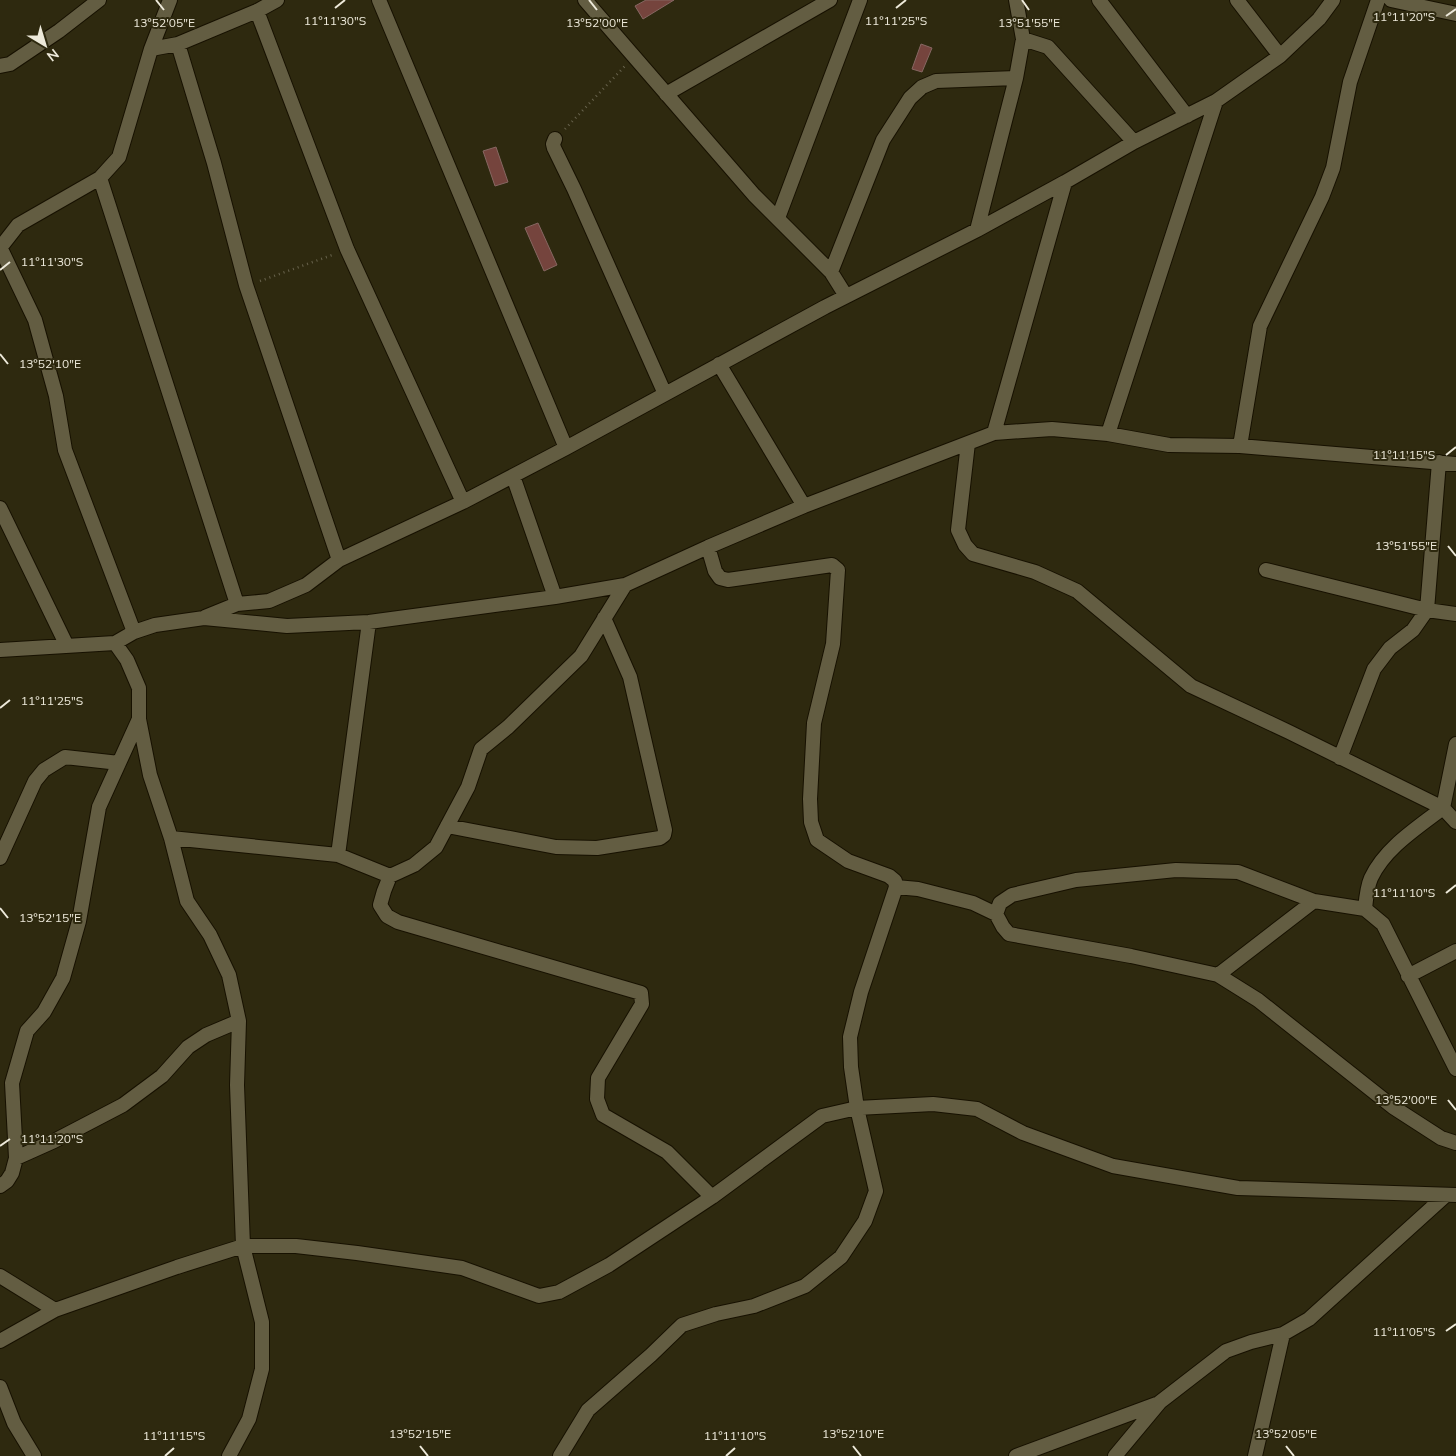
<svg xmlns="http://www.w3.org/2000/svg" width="1456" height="1456" viewBox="0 0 1456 1456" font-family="Mulish,sans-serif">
<rect width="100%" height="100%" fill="#2e290f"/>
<!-- building -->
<path fill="#75443d" stroke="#866762" d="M646 0H674L643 19 635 6Z
M921 44 932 48 922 72 912 69Z
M496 147 508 182 495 186 483 151Z
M538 223 557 265 544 271 525 228Z"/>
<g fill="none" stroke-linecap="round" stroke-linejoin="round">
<!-- street casing -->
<g stroke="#171100" stroke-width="16">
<path id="street" d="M379 0 566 448
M585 0 754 195 831 272 846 296
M1099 0 1187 116
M1237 0 1280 56
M1391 0 1456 14
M257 11 347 249 463 502
M1023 39 1048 47 1134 142
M178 44 214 163 246 285 339 560
M151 49 178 44 257 11 277 0
M0 66 10 64 59 31 99 0
M666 94 830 0
M555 139 553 144 554 148 574 189 665 394
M100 178 237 604
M778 218 860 0
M977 230 1016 78 1023 39 1016 0
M0 247 35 320 56 396 65 450 134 632
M0 248 18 225 100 178 119 157 151 49 170 0
M831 272 883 140 910 98 922 87 936 81 1016 78
M719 364 804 506
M994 433 1065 182
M1108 434 1216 101
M968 443 958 530 965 545 973 554 1035 572 1077 591 1191 686 1289 732 1443 808 1456 822
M1240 446 1260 326 1322 197 1333 168 1350 82 1378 0
M513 476 555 597
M0 508 67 646
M1266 570 1427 610 1456 614
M625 585 581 656 508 727 481 749 468 787 436 847 414 865 390 876 384 891 380 905 387 916 398 922 641 993 642 1004 598 1078 597 1099 603 1115 667 1152 712 1197
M205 617 237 604 269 601 306 585 339 560 463 502 566 448 825 307 977 230 1065 182 1134 142 1216 101 1280 56 1319 19 1333 0
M115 643 127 660 139 688V719L150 775 171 838 187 901 210 935 229 975 239 1021 237 1085 243 1246 262 1322V1369L249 1419 229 1456
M0 650 115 643 134 632 155 625 204 618 287 626 369 622 555 597 625 585 708 547 804 506 994 433 1052 429 1108 434 1169 445 1240 446 1456 464
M1340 758 1374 669 1390 648 1413 630 1427 610 1439 462
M447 826 556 847 597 848 660 838 664 835 665 830 630 677 604 618
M171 838 338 855 390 876
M338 855 369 622
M0 858 35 781 44 770 65 757 119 763
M896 887 918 889 973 903 996 914 1003 927 1009 934 1131 956 1218 975 1258 1000 1393 1107 1441 1138 1456 1143
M1365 909C1366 899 1367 887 1371 878 1385 848 1417 828 1443 808L1456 744
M996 914 1000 903 1012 895 1076 880 1176 870 1238 872 1314 901 1365 909 1383 924 1456 1069
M1218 975 1314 901
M1408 976 1456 951
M16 1158 54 1141 123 1105 162 1076 188 1047 206 1035 239 1021
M0 1186 7 1181 12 1173 16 1158 12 1083 27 1031 44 1012 63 978 79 921 99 807 139 719
M0 1276 55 1310
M0 1341 55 1310 177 1267 243 1246H296L357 1253 462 1268 539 1296 559 1292 609 1265 712 1197 822 1116 857 1108 933 1104 977 1109 1023 1133 1113 1166 1238 1188 1456 1195
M0 1387 14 1423 34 1456
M560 1456 588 1410 651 1355 682 1325 716 1314 754 1306 805 1286 841 1257 865 1221 876 1191 857 1108 851 1067 850 1037 861 992 896 887 895 881 889 876 848 861 817 840 811 822 810 799 814 723 833 644 838 570 832 565 728 580 720 578 715 571 708 547
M1016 1456 1159 1403
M1115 1456 1160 1402 1226 1351 1251 1342 1283 1334 1309 1319 1446 1195
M1255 1456 1283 1334"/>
</g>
<!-- path -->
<path stroke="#68634d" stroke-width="2.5" stroke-dasharray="1 4" stroke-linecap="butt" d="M565 129 625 66
M260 281 335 254"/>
<!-- street -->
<use href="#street" stroke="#635d42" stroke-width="14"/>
</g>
<!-- ticks -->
<path fill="none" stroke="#ede9da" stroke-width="2" d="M156 0 164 10M589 0 597 10M1022 0 1029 10M335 8 345 0M896 8 906 0M1446 16 1456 9M0 270 10 262M0 354 8 364M1446 455 1456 447M1448 546 1456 556M0 708 10 700M1446 893 1456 885M0 908 8 918M1448 1100 1456 1110M0 1146 10 1139M1446 1331 1456 1324M420 1446 428 1456M853 1446 861 1456M1286 1446 1294 1456M165 1456 174 1448M726 1456 735 1448"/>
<g font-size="12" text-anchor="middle" fill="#ede9da" stroke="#2e290f" stroke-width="4" stroke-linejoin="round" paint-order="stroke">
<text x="1404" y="21">11°11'20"S</text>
<text x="335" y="25">11°11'30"S</text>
<text x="896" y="25">11°11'25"S</text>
<text x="164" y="27">13°52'05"E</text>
<text x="1029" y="27">13°51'55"E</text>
<text x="597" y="27">13°52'00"E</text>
<text x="52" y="266">11°11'30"S</text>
<text x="50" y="368">13°52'10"E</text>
<text x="1404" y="459">11°11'15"S</text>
<text x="1406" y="550">13°51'55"E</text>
<text x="52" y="705">11°11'25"S</text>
<text x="1404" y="897">11°11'10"S</text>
<text x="50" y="922">13°52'15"E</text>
<text x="1406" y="1104">13°52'00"E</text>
<text x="52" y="1143">11°11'20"S</text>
<text x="1404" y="1336">11°11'05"S</text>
<text x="420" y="1438">13°52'15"E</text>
<text x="853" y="1438">13°52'10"E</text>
<text x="1286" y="1438">13°52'05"E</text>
<text x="174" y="1440">11°11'15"S</text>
<text x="735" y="1440">11°11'10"S</text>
</g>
<!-- north arrow -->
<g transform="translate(45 45) rotate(142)" stroke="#2e290f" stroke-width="4" paint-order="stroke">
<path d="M0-4L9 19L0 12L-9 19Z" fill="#ede9da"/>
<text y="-8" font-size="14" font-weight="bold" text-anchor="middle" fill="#ede9da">N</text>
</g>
</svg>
